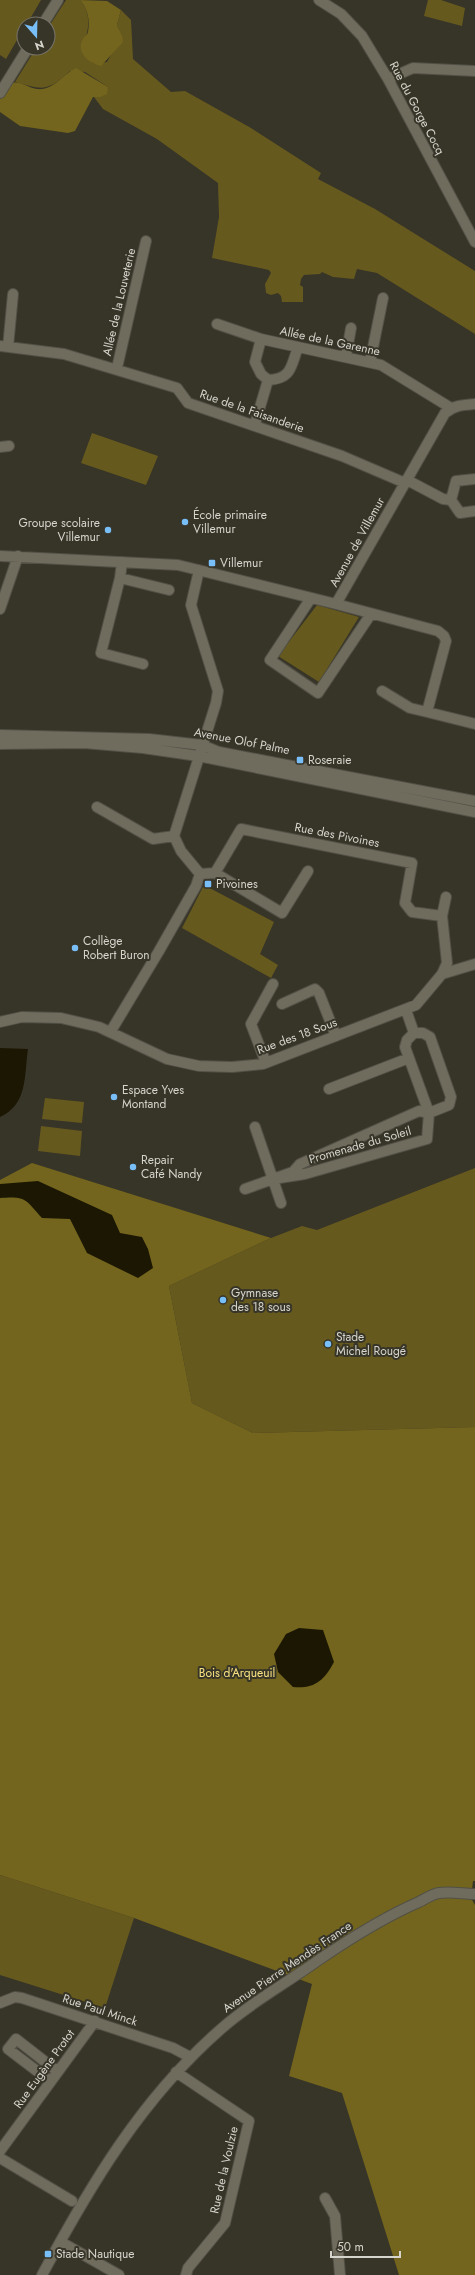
<svg xmlns="http://www.w3.org/2000/svg" width="475" height="2275" viewBox="0 0 475 2275" font-family="Jost,sans-serif">
<rect width="100%" height="100%" fill="#373428"/>
<!-- green -->
<path fill="#66591e" d="M0 0H41L27 24H24V28L6 59 0 55Z
M66 0H80C94 16 87 34 82 52L94 64 107 62 122 35 117 25 121 10 131 20 133 59 171 92 185 91 251 128 321 173 318 179 375 209 475 271V334L377 273 357 269 354 279 333 277 322 272 320 274 304 275 301 279 300 285 303 287V302H282L281 296 278 293 271 295 266 293 265 284 271 273 269 270 212 258 219 217 218 183 157 139 103 109 94 97 108 87 85 72 70 71C47 92 43 90 15 82L36 48H48V28Z
M428 0H441L465 8 462 26 424 16Z
M92 433 158 456 146 485 81 463Z
M317 605 359 617 319 682 278 656Z
M204 885 274 922 260 954 278 965 271 978 182 928Z
M45 1098 84 1102 82 1123 42 1119Z
M41 1126 82 1131 80 1156 38 1151Z
M475 1168V1427L253 1433 192 1403 169 1286 271 1238 302 1226 317 1230Z
M0 1875 134 1918 105 2008 0 1975Z"/>
<!-- forest -->
<path fill="#73651d" d="M80 0 107 1 121 10 117 25 122 35 123 42 101 66C90 64 75 53 83 39 84 36 87 36 88 32 90 20 88 9 80 0Z
M76 68 108 87 107 94 100 97H93L75 131 68 133 20 126 0 112V94L9 83C22 81 25 87 37 89 53 91 63 74 76 68Z
M32 1163 271 1238 169 1286 192 1403 253 1433 475 1427V1881H473L471 1898 475 1905V2275H399L342 2093 289 2076 312 1984 134 1918 0 1875V1180Z"/>
<!-- water -->
<path fill="#1c1703" d="M0 1048 28 1049C24 1076 28 1104 0 1117Z
M38 1181 112 1215 120 1233 142 1237 148 1249 153 1268 138 1278 87 1253 70 1219 42 1218C25 1199 26 1196 0 1198V1184Z
M299 1628 323 1630 334 1662C324 1681 314 1689 293 1687L278 1672 274 1654 286 1634Z"/>
<g fill="none" stroke-linecap="round" stroke-linejoin="round">
<!-- minor casing -->
<g stroke="#525045" stroke-width="12">
<path id="minor" d="M319 0 341 14 362 36 388 79 475 242
M43 24 58 0
M388 79 413 68 475 71
M0 93 28 48
M217 324 261 339 381 365 451 408
M261 339 255 362 261 374 268 380C292 379 291 366 298 347
M0 346 64 354 177 388 188 403 342 456 405 483
M8 347 13 294
M346 356 351 328
M370 362 383 298
M117 368 146 241
M255 424 268 380
M0 447 9 446
M475 479 456 481 451 500 460 513 475 511
M407 480 443 499 451 500
M0 556 178 565 336 604 445 413C455 405 463 405 475 404
M122 562 120 578 169 590
M120 578 101 653 143 664
M311 598 270 660 318 693 371 614
M336 604 438 631 444 636 446 641 427 712 475 724
M0 609 18 556
M382 691 410 708 427 712
M97 807 153 839 174 836
M215 873 282 913 308 871
M200 874 215 873 241 829 412 863 405 903 412 912 442 916
M442 974 475 964
M282 1004 315 989 319 993 336 1036
M406 1010 414 1033
M0 1022 22 1017 61 1018 99 1027 167 1059 199 1066 232 1067 263 1064 416 1005 442 974 447 963 442 916 446 897
M111 1031 159 951 196 886 200 874 181 851 174 836 216 703 218 691 191 605 199 570
M414 1033H423L430 1037 451 1097 449 1105 429 1113 405 1047 407 1040Z
M266 1063 251 1024 273 984
M329 1089 409 1058
M419 1111 429 1113 427 1139 305 1174 273 1179 293 1172 300 1164Z
M255 1127 281 1203
M245 1189 273 1179
M0 2003 15 1997 22 1998 173 2048 190 2057
M176 2072 249 2121 225 2223 188 2268 186 2275
M50 2081 8 2049 16 2039 57 2071
M0 2151 95 2021
M0 2158 72 2201
M325 2198 335 2216 340 2275
M61 2242 119 2275
M42 2275C91 2184 142 2098 221 2029 251 2002 287 1983 320 1959 351 1938 384 1917 419 1902 425 1899 432 1894 439 1893 450 1891 464 1894 475 1894"/>
</g>
<!-- secondary casing -->
<g stroke="#525045" stroke-width="12">
<path id="secondary" d="M0 735 149 739 202 745 219 752 475 801
M0 744 84 743 143 748 198 756 475 812"/>
</g>
<!-- minor -->
<use href="#minor" stroke="#6f6c5e" stroke-width="10"/>
<!-- secondary -->
<use href="#secondary" stroke="#6f6c5e" stroke-width="10"/>
</g>
<!-- markers -->
<g fill="#78bff8" stroke="#373428" stroke-width="1.5">
<circle cx="185" cy="522" r="4"/>
<circle cx="108" cy="530" r="4"/>
<rect x="208" y="559" width="8" height="8" rx="2"/>
<rect x="296" y="756" width="8" height="8" rx="2"/>
<rect x="204" y="880" width="8" height="8" rx="2"/>
<circle cx="75" cy="948" r="4"/>
<circle cx="114" cy="1097" r="4"/>
<circle cx="133" cy="1167" r="4"/>
<circle cx="223" cy="1300" r="4"/>
<circle cx="328" cy="1344" r="4"/>
<rect x="44" y="2250" width="8" height="8" rx="2"/>
</g>
<g text-anchor="middle" stroke-width="4" stroke-linejoin="round" paint-order="stroke">
<!-- street labels -->
<g font-size="12" fill="#d6d5cd" stroke="#373428">
<text transform="translate(417 108) rotate(62)" y="4">Rue du Gorge Cocq</text>
<text transform="translate(119 302) rotate(-77)" y="4">Allée de la Louveterie</text>
<text transform="translate(330 341) rotate(12)" y="4">Allée de la Garenne</text>
<text transform="translate(252 411) rotate(19)" y="4">Rue de la Faisanderie</text>
<text transform="translate(357 542) rotate(-61)" y="4">Avenue de Villemur</text>
<text transform="translate(242 741) rotate(11)" y="4">Avenue Olof Palme</text>
<text transform="translate(337 835) rotate(11)" y="4">Rue des Pivoines</text>
<text transform="translate(297 1036) rotate(-20)" y="4">Rue des 18 Sous</text>
<text transform="translate(360 1145) rotate(-16)" y="4">Promenade du Soleil</text>
<text transform="translate(287 1967) rotate(-34)" y="4">Avenue Pierre Mendès France</text>
<text transform="translate(100 2010) rotate(18)" y="4">Rue Paul Minck</text>
<text transform="translate(44 2069) rotate(-54)" y="4">Rue Eugène Protot</text>
<text transform="translate(224 2170) rotate(-77)" y="4">Rue de la Voulzie</text>
</g>
<!-- poi labels -->
<g font-size="12" fill="#d6d5cd" stroke="#373428" text-anchor="start">
<text x="193" y="519">École primaire<tspan x="193" dy="14">Villemur</tspan></text>
<text x="100" y="527" text-anchor="end">Groupe scolaire<tspan x="100" dy="14">Villemur</tspan></text>
<text x="220" y="567">Villemur</text>
<text x="308" y="764">Roseraie</text>
<text x="216" y="888">Pivoines</text>
<text x="83" y="945">Collège<tspan x="83" dy="14">Robert Buron</tspan></text>
<text x="122" y="1094">Espace Yves<tspan x="122" dy="14">Montand</tspan></text>
<text x="141" y="1164">Repair<tspan x="141" dy="14">Café Nandy</tspan></text>
<text x="231" y="1297">Gymnase<tspan x="231" dy="14">des 18 sous</tspan></text>
<text x="336" y="1341">Stade<tspan x="336" dy="14">Michel Rougé</tspan></text>
<text x="56" y="2258">Stade Nautique</text>
</g>
<!-- park labels -->
<g font-size="12" fill="#f8e280" stroke="#373428">
<text x="237" y="1677">Bois d'Arqueuil</text>
</g>
</g>
<!-- north arrow -->
<g transform="translate(36 36) rotate(160)"><circle r="19" fill="#373428" stroke="#77746a"/>
<path d="M0-3L7 15L0 10L-7 15Z" fill="#78bff8"/>
<text y="-6" font-size="11" font-weight="bold" text-anchor="middle" fill="#d6d5cd">N</text>
</g>
<!-- scale -->
<path d="M331 2251v6h69v-6" fill="none" stroke="#d6d5cd" stroke-width="2"/>
<text x="337" y="2251" font-size="12" fill="#d6d5cd" stroke="#373428" stroke-width="3" paint-order="stroke">50 m</text>
</svg>
